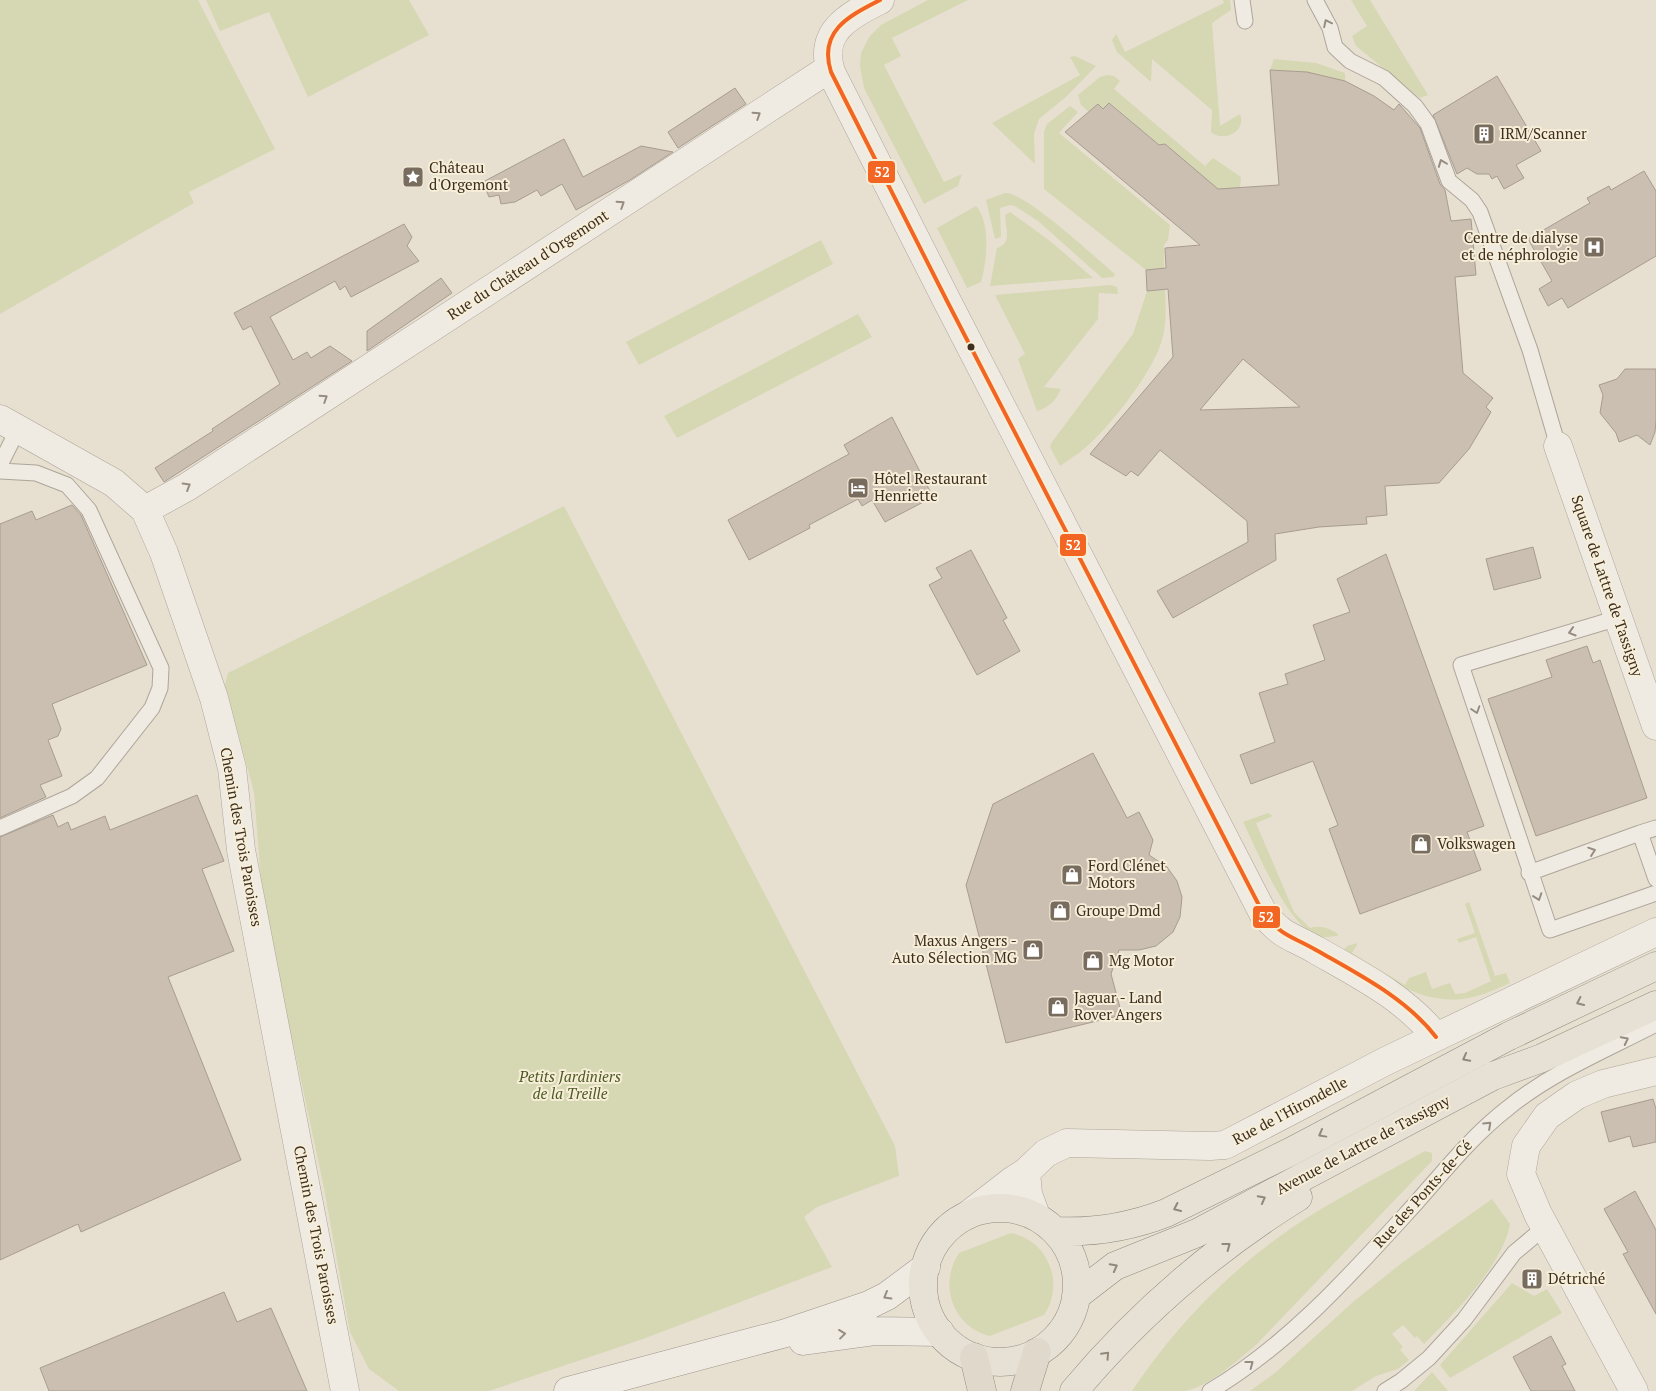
<svg xmlns="http://www.w3.org/2000/svg" width="1656" height="1391" viewBox="0 0 1656 1391" font-family="'PT Serif',serif">
<rect width="100%" height="100%" fill="#e7e0d1"/>
<!-- green -->
<path fill="#d6d7b3" d="M0 0H198L275 149 189 192 194 203 0 314Z
M206 0H409L429 35 308 97 269 12 220 31Z
M928 0H968L892 38 901 56 884 65 944 182 962 174 958 186 924 204 864 88 860 66 861 53 869 37 881 25Z
M1223 0H1230L1231 10 1212 23 1220 126 1240 114C1247 131 1224 143 1211 132L1212 110 1152 59 1151 82 1117 52 1112 40 1116 34 1125 52 1224 3Z
M1351 0H1370L1428 95 1420 98 1356 46 1352 36 1367 26Z
M1075 56 1096 66 1067 96 1039 119 1034 134 1035 164 992 123 1080 75 1070 57Z
M1274 59 1316 63 1345 73V81L1307 72 1270 70Z
M1107 75 1114 76 1120 81 1114 89 1205 166 1213 158 1241 177 1240 188 1220 191 1165 144 1159 145 1110 103 1103 109 1098 104 1089 112 1081 105 1078 95 1100 77Z
M1070 106 1078 112 1059 133 1170 225 1168 240 1164 245V268L1146 270 1044 189V132L1047 124Z
M1005 193C1024 191 1097 259 1115 274L1114 277 1102 278 1038 221 1015 206 1010 205 1000 208 1001 237 995 239 986 200Z
M976 206C991 223 987 261 981 282L967 288 937 228Z
M1010 212 1050 241 1093 278 990 286 997 248C1013 243 1005 228 1005 215Z
M821 240 833 264 639 365 626 342Z
M1110 285 1117 287 1118 294 1099 293 1098 319 1044 387 1061 389C1056 400 1049 408 1037 411L1018 359 1025 354 995 295Z
M1165 289C1166 307 1167 326 1161 343 1152 373 1109 428 1085 448 1077 455 1068 460 1060 466L1050 447 1052 442 1133 334 1147 291Z
M858 314 872 337 677 438 664 416Z
M564 506 895 1146 899 1176 817 1207 804 1217 832 1267 643 1339 489 1391H399L369 1369 350 1332 324 1188 294 1047 277 986 263 906 254 792 225 685 228 673Z
M1268 813 1273 816 1256 823 1294 912 1310 928C1320 925 1329 928 1338 934L1337 936C1332 936 1326 938 1321 937 1289 931 1257 850 1243 822Z
M1469 902 1495 976 1506 973 1510 983C1499 988 1488 993 1477 996 1426 1011 1384 976 1343 951L1347 946 1358 943 1352 953 1405 985 1409 978 1426 972 1432 989 1450 983 1455 994 1465 993 1491 981 1476 937 1459 943 1457 939 1475 933 1465 904Z
M1425 1151 1432 1153V1161L1256 1345C1238 1360 1207 1388 1184 1391 1167 1391 1149 1391 1132 1391 1174 1328 1228 1272 1290 1229 1333 1200 1380 1176 1425 1151Z
M1492 1199 1510 1224C1503 1265 1453 1315 1424 1344L1417 1336 1415 1338 1403 1325 1392 1334 1403 1347 1400 1350 1409 1360 1398 1369 1376 1376 1352 1391H1250L1276 1372 1353 1302 1403 1262Z
M1011 1233C1049 1241 1065 1284 1044 1315L990 1336C953 1327 938 1285 959 1253Z
M1512 1283 1534 1296 1547 1289 1562 1313 1450 1378 1440 1365Z
M1432 1372 1448 1391H1414Z"/>
<!-- building -->
<path fill="#cbbfb2" stroke="#a89c90" fill-rule="evenodd" d="M1270 70 1307 72 1345 81 1374 96 1394 110 1399 104 1420 128 1440 184 1445 190 1451 221 1471 219 1476 275 1455 277 1463 373 1493 398 1486 407 1491 412 1469 449 1439 483 1385 486 1387 515 1366 517 1367 524 1319 527 1275 534 1276 560 1173 618 1157 591 1248 542 1247 521 1160 450 1138 476 1131 471 1126 476 1090 454 1173 357 1168 289 1147 291 1146 270 1166 268 1165 248 1200 245 1065 132 1098 104 1103 109 1109 103 1159 145 1165 144 1218 189 1279 185ZM1243 359 1300 407 1200 410Z
M1497 76 1541 151 1516 165 1524 178 1504 189 1497 176 1492 179 1489 174H1477L1467 168 1457 174 1433 115Z
M735 88 746 104 678 148 668 132Z
M564 139 583 177 641 146 673 152 630 180 576 210 562 184 541 196 537 190 515 202 501 204 499 195 489 197 483 182Z
M1644 171 1656 191V256L1568 308 1562 298 1548 306 1539 289 1552 281 1528 239 1590 203 1587 198 1609 186 1611 190Z
M404 224 412 237 407 246 419 261 351 297 345 286 340 290 335 281 270 317 293 360 307 352 311 358 330 346 352 361 164 482 155 468 213 431 212 429 280 384 251 326 243 330 234 313Z
M441 278 452 293 367 351V331Z
M1625 369H1656V420L1655 432 1650 445 1637 435 1619 442 1616 433 1600 413 1603 395 1599 385 1617 379Z
M892 417 933 497 885 522 872 500 862 506 858 499 809 525 810 528 749 560 728 520 849 454 844 445Z
M72 505 81 515 147 665 52 704 61 729 58 736 48 740 62 776 40 785 46 797 0 818V524L32 511 36 520Z
M1533 547 1541 578 1494 590 1486 559Z
M971 550 1007 618 1003 620 1020 651 977 675 929 585 942 578 936 568Z
M1386 554 1484 826 1467 832 1481 870 1360 914 1329 829 1338 825 1313 761 1251 784 1240 755 1275 742 1259 693 1288 684 1285 674 1325 660 1313 625 1350 612 1337 579Z
M1587 646 1593 663 1600 660 1647 798 1536 836 1488 699 1552 677 1546 660Z
M1093 753 1127 818 1139 812 1153 840 1149 855 1167 867 1177 881 1182 897 1180 917 1173 932 1156 946 1139 950H1119L1111 974 1122 1015 1006 1043 966 885 993 804Z
M197 795 224 861 202 869 234 951 168 977 241 1160 81 1232 78 1224 0 1260V837L53 815 58 827 68 822 71 830 105 816 110 830Z
M1653 1099 1656 1109V1142L1633 1147 1630 1136 1609 1142 1601 1112Z
M1635 1191 1656 1230V1314L1623 1254 1628 1252 1604 1209Z
M224 1292 237 1322 271 1308 307 1391H49L40 1368Z
M1551 1336 1566 1364 1562 1366 1575 1391H1531L1513 1357Z"/>
<g fill="none" stroke-linecap="round" stroke-linejoin="round">
<!-- service casing -->
<g stroke="#ada599" stroke-width="17">
<path id="service" d="M1242 0 1245 21
M1315 0 1330 28 1335 47 1350 61 1384 78 1415 106 1428 124 1449 181 1472 200 1480 212 1530 350 1558 446
M0 465 18 429
M0 471 36 473 67 485 89 510 161 668 160 688 152 708 97 778 72 796 0 828
M1618 618 1461 665 1550 930 1656 893
M1656 828 1640 833 1656 879
M1529 873 1640 833
M1210 1391C1290 1344 1354 1271 1416 1203 1445 1170 1473 1135 1508 1108 1552 1072 1606 1050 1656 1024
M1385 1391 1401 1381 1429 1358 1464 1320 1514 1253 1545 1227"/>
</g>
<!-- minor casing -->
<g stroke="#ada599" stroke-width="29">
<path id="minor" d="M880 0C849 16 818 31 831 72L947 301 1263 913C1284 938 1290 935 1316 950 1358 974 1406 998 1436 1037
M0 419 114 483 145 510 164 553 214 698 232 768 241 850 345 1391
M1558 446 1656 726
M145 510 187 487 830 68
M1026 1172 1028 1194 1036 1216
M968 1215 1012 1181 1026 1172 1046 1153 1067 1143 1210 1146 1225 1145 1386 1061 1656 932
M1634 1391 1538 1214 1521 1174 1526 1146 1547 1116 1577 1095 1603 1084 1656 1071"/>
</g>
<!-- secondary casing -->
<g stroke="#9c958a" stroke-width="29">
<path id="secondary" d="M803 1341 876 1331 940 1332
M568 1391 786 1333 869 1305 887 1296 926 1267"/>
</g>
<!-- primary casing -->
<g stroke="#928b80" stroke-width="29">
<path id="primary" d="M923 1285a77 77 0 1 1 154 0a77 77 0 1 1-154 0Z
M1055 1231C1094 1233 1130 1227 1166 1213L1292 1151 1509 1036 1656 966
M1076 1296 1115 1266 1197 1233 1493 1076 1542 1058 1656 1005
M1074 1391C1137 1316 1214 1249 1298 1197"/>
</g>
<!-- trunk casing -->
<g stroke="#928b80" stroke-width="29">
<path id="trunk" d="M974 1357 982 1391
M1025 1391 1037 1352"/>
</g>
<!-- service -->
<use href="#service" stroke="#efebe3" stroke-width="15"/>
<!-- minor -->
<use href="#minor" stroke="#efebe3" stroke-width="28"/>
<!-- secondary -->
<use href="#secondary" stroke="#efebe3" stroke-width="28"/>
<!-- primary -->
<use href="#primary" stroke="#e6e1d4" stroke-width="28"/>
<!-- trunk -->
<use href="#trunk" stroke="#e0d9cb" stroke-width="28"/>
<!-- bus-1 casing -->
<g stroke="#f7eed8" stroke-width="8">
<path id="bus-1" d="M880 0C849 16 818 31 831 72L947 301 1263 913C1284 938 1290 935 1316 950 1358 974 1406 998 1436 1037"/>
</g>
<!-- bus-1 -->
<use href="#bus-1" stroke="#f26522" stroke-width="4"/>
</g>
<!-- one-way arrows -->
<defs><path id="oneway-chevron" d="M-2-3.5L2.5 0L-2 3.5" fill="none" stroke-width="1.6" stroke-linecap="round" stroke-linejoin="round" transform="scale(1.25)"/></defs>
<g stroke="#968c82">
<use href="#oneway-chevron" transform="translate(1327 23) rotate(-116)"/>
<use href="#oneway-chevron" transform="translate(757 115) rotate(-33)"/>
<use href="#oneway-chevron" transform="translate(1442 163) rotate(-111)"/>
<use href="#oneway-chevron" transform="translate(621 204) rotate(-33)"/>
<use href="#oneway-chevron" transform="translate(324 398) rotate(-33)"/>
<use href="#oneway-chevron" transform="translate(187 486) rotate(-31)"/>
<use href="#oneway-chevron" transform="translate(1572 632) rotate(163)"/>
<use href="#oneway-chevron" transform="translate(1476 710) rotate(72)"/>
<use href="#oneway-chevron" transform="translate(1592 851) rotate(-19)"/>
<use href="#oneway-chevron" transform="translate(1538 897) rotate(71)"/>
<use href="#oneway-chevron" transform="translate(1625 1040) rotate(-27)"/>
<use href="#oneway-chevron" transform="translate(1488 1125) rotate(-43)"/>
<use href="#oneway-chevron" transform="translate(887 1296) rotate(150)"/>
<use href="#oneway-chevron" transform="translate(842 1334) rotate(-7)"/>
<use href="#oneway-chevron" transform="translate(1250 1364) rotate(-37)"/>
</g>
<g stroke="#92887a">
<use href="#oneway-chevron" transform="translate(1580 1002) rotate(155)"/>
<use href="#oneway-chevron" transform="translate(1466 1058) rotate(152)"/>
<use href="#oneway-chevron" transform="translate(1322 1134) rotate(151)"/>
<use href="#oneway-chevron" transform="translate(1262 1199) rotate(-28)"/>
<use href="#oneway-chevron" transform="translate(1177 1208) rotate(155)"/>
<use href="#oneway-chevron" transform="translate(1227 1246) rotate(-37)"/>
<use href="#oneway-chevron" transform="translate(1114 1267) rotate(-28)"/>
<use href="#oneway-chevron" transform="translate(1106 1355) rotate(-47)"/>
</g>
<!-- icons -->
<defs>
<g id="building-square" transform="scale(1.125)"><rect x="-9" y="-9" width="18" height="18" rx="4" fill="#786c5e" stroke="#f7eed8"/><path d="M-4-6H4V6H1V3H-1V6H-4ZM-2.5-4.3h1.7v1.8h-1.7ZM.8-4.3h1.7v1.8H.8ZM-2.5-1h1.7V.8h-1.7ZM.8-1h1.7V.8H.8Z" fill="#fff"/></g>
<g id="sight-square" transform="scale(1.125)"><rect x="-9" y="-9" width="18" height="18" rx="4" fill="#786c5e" stroke="#f7eed8"/><path d="M0-6L1.8-2.2L6-1.7L2.9 1.2L3.7 5.4L0 3.3L-3.7 5.4L-2.9 1.2L-6-1.7L-1.8-2.2Z" fill="#fff"/></g>
<g id="hospital-square" transform="scale(1.125)"><rect x="-9" y="-9" width="18" height="18" rx="4" fill="#786c5e" stroke="#f7eed8"/><path d="M-5-5h3v3.5h4V-5h3V5h-3V1.5h-4V5h-3Z" fill="#fff"/></g>
<g id="hotel-square" transform="scale(1.125)"><rect x="-9" y="-9" width="18" height="18" rx="4" fill="#786c5e" stroke="#f7eed8"/><path d="M-6-4.5h1.5V1H6V5H4.5V3h-9V5H-6ZM-4 0a1.8 1.8 0 1 1 3.6 0ZM.5 0V-2.5h3Q6-2.5 6 0Z" fill="#fff"/></g>
<g id="shop-square" transform="scale(1.125)"><rect x="-9" y="-9" width="18" height="18" rx="4" fill="#786c5e" stroke="#f7eed8"/><path d="M-5-2.5h2.3a2.7 3.5 0 0 1 5.4 0H5L5.5 6h-11ZM-1.5-2.5h3a1.5 2.3 0 0 0-3 0Z" fill="#fff"/></g>
</defs>
<g fill-rule="evenodd">
<use href="#building-square" x="1484" y="134"/>
<use href="#sight-square" x="413" y="177"/>
<use href="#hospital-square" x="1594" y="247"/>
<use href="#hotel-square" x="858" y="488"/>
<use href="#shop-square" x="1421" y="844"/>
<use href="#shop-square" x="1072" y="875"/>
<use href="#shop-square" x="1060" y="911"/>
<use href="#shop-square" x="1033" y="950"/>
<use href="#shop-square" x="1093" y="961"/>
<use href="#shop-square" x="1058" y="1007"/>
<use href="#building-square" x="1532" y="1279"/>
</g>
<!-- markers -->
<circle fill="#3d2e20" stroke="#f7eed8" stroke-width="2" cx="971" cy="347" r="4.5"/>
<g text-anchor="middle" stroke-width="4" stroke-linejoin="round" paint-order="stroke">
<!-- poi labels -->
<g font-size="15" fill="#3d2e20" stroke="#f7eed8" text-anchor="start">
<text x="1500" y="139">IRM/Scanner</text>
<text x="429" y="173">Château<tspan x="429" dy="17">d'Orgemont</tspan></text>
<text x="1578" y="243" text-anchor="end">Centre de dialyse<tspan x="1578" dy="17">et de néphrologie</tspan></text>
<text x="874" y="484">Hôtel Restaurant<tspan x="874" dy="17">Henriette</tspan></text>
<text x="1437" y="849">Volkswagen</text>
<text x="1088" y="871">Ford Clénet<tspan x="1088" dy="17">Motors</tspan></text>
<text x="1076" y="916">Groupe Dmd</text>
<text x="1017" y="946" text-anchor="end">Maxus Angers -<tspan x="1017" dy="17">Auto Sélection MG</tspan></text>
<text x="1109" y="966">Mg Motor</text>
<text x="1074" y="1003">Jaguar - Land<tspan x="1074" dy="17">Rover Angers</tspan></text>
<text x="1548" y="1284">Détriché</text>
</g>
<!-- street labels -->
<g font-size="15" fill="#3d2e20" stroke="#f7eed8">
<text transform="translate(528 265) rotate(-33)" y="5">Rue du Château d'Orgemont</text>
<text transform="translate(1607 586) rotate(71)" y="5">Square de Lattre de Tassigny</text>
<text transform="translate(241 837) rotate(80)" y="5">Chemin des Trois Paroisses</text>
<text transform="translate(1290 1111) rotate(-28)" y="5">Rue de l'Hirondelle</text>
<text transform="translate(1363 1145) rotate(-28)" y="5">Avenue de Lattre de Tassigny</text>
<text transform="translate(1423 1194) rotate(-48)" y="5">Rue des Ponts-de-Cé</text>
<text transform="translate(316 1235) rotate(79)" y="5">Chemin des Trois Paroisses</text>
</g>
<!-- park labels -->
<g font-size="15" font-style="italic" fill="#4d5a26" stroke="#f7eed8">
<text x="570" y="1082">Petits Jardiniers<tspan x="570" dy="17">de la Treille</tspan></text>
</g>
</g>
<g stroke="#f7eed8" stroke-width="2">
<rect x="867" y="160" width="29" height="24" rx="5" fill="#f26522"/>
<rect x="1059" y="533" width="28" height="24" rx="5" fill="#f26522"/>
<rect x="1252" y="905" width="29" height="24" rx="5" fill="#f26522"/>
</g>
<g font-size="14" text-anchor="middle" font-weight="bold" fill="#fff">
<text x="882" y="177">52</text>
<text x="1073" y="550">52</text>
<text x="1266" y="922">52</text>
</g>
</svg>
